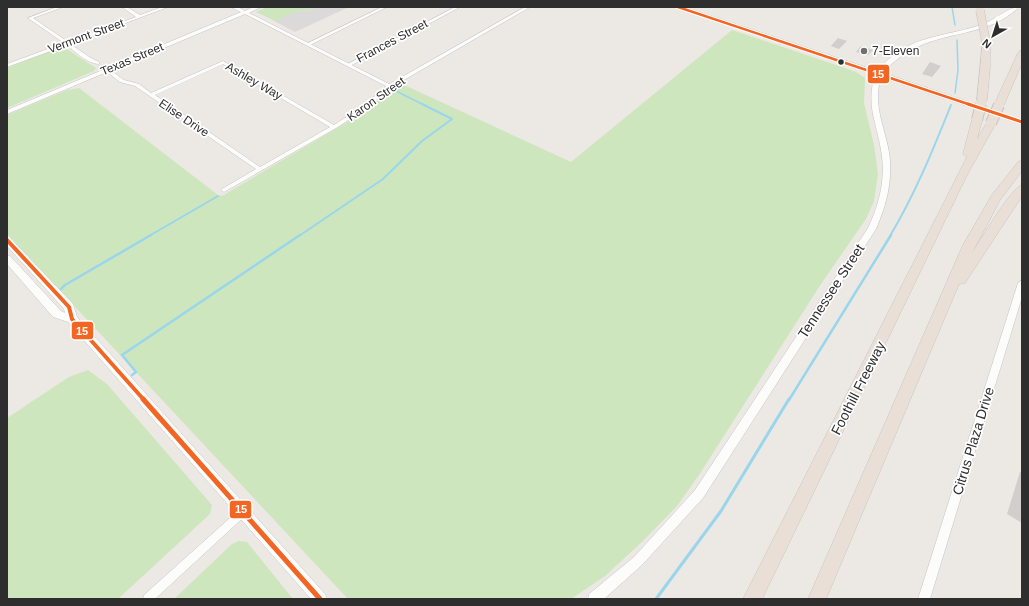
<svg xmlns="http://www.w3.org/2000/svg" width="1029" height="606" viewBox="0 0 1029 606" font-family="Arial,sans-serif">
<rect width="100%" height="100%" fill="#ece8e4"/>
<!-- industrial -->
<path fill="#dcd9db" d="M317 7H349L295 32 274 21 300 10 308 11Z"/>
<!-- green -->
<path fill="#cee6be" d="M267 7H317L308 11 300 10 275 21 256 12Z
M732 30 842 67 856 72 865 78 864 103 874 145 878 174 874 201 866 219 821 284 699 475 677 506 644 540 605 576 571 599H348L7 234V115L67 90 79 88 218 195 222 196 366 111 384 94 402 84 571 162Z
M58 48H65L96 68 94 71 7 108V68Z
M88 370 107 384 212 505 210 514 118 599H7V418L69 377Z
M239 541 247 542 293 599H174L232 544Z"/>
<g fill="none" stroke-linecap="round" stroke-linejoin="round">
<!-- stream-far3 -->
<path stroke="#99d6ec" stroke-width="1.5" d="M952 7 955 25
M394 90 424 105
M955 93 958 70 957 40"/>
<!-- stream-far2 -->
<path stroke="#99d6ec" stroke-width="2" d="M149 236 218 196
M299 236 383 179 422 141 452 119 422 104
M890 236C915 194 933 150 951 105"/>
<!-- stream-far1 -->
<path stroke="#99d6ec" stroke-width="2.5" d="M61 289 65 285 151 235
M132 375 136 372 122 355 300 235
M789 400 891 235"/>
<!-- stream -->
<path stroke="#99d6ec" stroke-width="3" d="M656 599 721 511 789 399"/>
</g>
<!-- building -->
<path fill="#d1cecb" d="M838 38 847 41 839 49 831 46Z
M861 46 873 50 868 55 856 52Z
M930 62 941 66 932 77 922 74Z
M1020 472H1022V523L1007 514Z"/>
<g fill="none" stroke-linecap="round" stroke-linejoin="round">
<!-- minor casing -->
<g stroke="#c5c4c5" stroke-width="1">
<path id="minor" d="M57 7H63L33 18 68 42 136 17 122 7H127L140 15 162 7H168L70 44 91 58 99 62V64C88 64 75 52 67 45L7 67V64L64 43 28 18Z
M382 7H387L310 45 306 44Z
M455 7H460L350 66 346 65Z
M525 7H530L392 87 364 110 336 128 224 192 221 190 222 189 256 169 135 86 120 82 105 70 109 69 124 80 139 84 151 93 223 61 334 125 360 108 388 85ZM223 64 330 127 260 167 155 95Z
M243 507 246 509 248 512 246 515 155 599H143L144 595 240 509Z"/>
</g>
<!-- tertiary casing -->
<g stroke="#c5c4c5" stroke-width="1">
<path id="tertiary" d="M231 7H238L245 11 253 7H261L249 13 393 86 388 87 245 14 7 114V110L241 12Z
M878 72 881 74C873 108 883 120 889 152 893 179 887 204 876 229L703 498 642 565 604 599H588L589 594 634 557 695 490 868 228C880 203 886 177 881 150 876 119 866 107 875 74Z
M1022 280V297L930 599H918L1018 283Z"/>
</g>
<!-- secondary casing -->
<g stroke="#c5c4c5" stroke-width="1">
<path id="secondary" d="M675 7H684L877 71C881 67 885 62 890 58 914 36 951 35 981 25 993 21 1009 7 1019 7 990 36 945 31 911 50 900 56 891 64 883 73L1022 120V124Z
M7 237 10 238 73 304 77 317 325 594 327 599H311L68 322 53 317 7 264V255L10 256 61 311 65 313 64 309 7 246Z"/>
</g>
<!-- motorway casing -->
<g stroke="#c6c5c4" stroke-width="1">
<path id="motorway" d="M983 40H986L990 42V67L987 100 982 103 977 100Z
M1022 50V63L1004 105 1002 107H996L994 105 1018 53Z
M977 117 982 120 977 139 988 121 991 120 996 123 967 175 762 599H743L967 157 963 154 972 120Z
M1022 161V171L1000 200 971 255C979 242 1010 189 1022 185V196L965 283 959 284 826 599H808L963 245 992 195 1018 162Z"/>
</g>
<!-- minor -->
<use href="#minor" fill="#fcfcfb" fill-rule="evenodd"/>
<!-- tertiary -->
<use href="#tertiary" fill="#fcfcfb" fill-rule="evenodd"/>
<!-- secondary -->
<use href="#secondary" fill="#fcfcfb" fill-rule="evenodd"/>
<!-- motorway -->
<use href="#motorway" fill="#eadfd6" fill-rule="evenodd"/>
<!-- motorway-bridge-far1 casing -->
<g stroke="#c6c5c4" stroke-width="9" stroke-linecap="butt">
<path id="motorway-bridge-far1" d="M980 10 986 42
M981 105 982 100"/>
</g>
<!-- motorway-bridge casing -->
<g stroke="#c6c5c4" stroke-width="12" stroke-linecap="butt">
<path id="motorway-bridge" d="M977 120 981 104
M991 123 999 105"/>
</g>
<!-- motorway-bridge-far1 -->
<use href="#motorway-bridge-far1" stroke="#eadfd6" stroke-width="8"/>
<!-- motorway-bridge -->
<use href="#motorway-bridge" stroke="#eadfd6" stroke-width="10"/>
<!-- bus-1-far3 casing -->
<g stroke="#fff" stroke-width="4.5">
<path id="bus-1-far3" d="M678 7 971 105"/>
</g>
<!-- bus-1-far2 casing -->
<g stroke="#fff" stroke-width="5.5">
<path id="bus-1-far2" d="M968 104 1022 122"/>
</g>
<!-- bus-1-far1 casing -->
<g stroke="#fff" stroke-width="7">
<path id="bus-1-far1" d="M7 240 69 307 72 319 144 400"/>
</g>
<!-- bus-1 casing -->
<g stroke="#fff" stroke-width="8">
<path id="bus-1" d="M143 399 320 599"/>
</g>
<!-- bus-1-far3 -->
<use href="#bus-1-far3" stroke="#f26522" stroke-width="2.5"/>
<!-- bus-1-far2 -->
<use href="#bus-1-far2" stroke="#f26522" stroke-width="3"/>
<!-- bus-1-far1 -->
<use href="#bus-1-far1" stroke="#f26522" stroke-width="4"/>
<!-- bus-1 -->
<use href="#bus-1" stroke="#f26522" stroke-width="5"/>
</g>
<!-- markers -->
<circle fill="#706f6e" stroke="#fff" stroke-width="1.5" cx="864" cy="51" r="4"/>
<circle fill="#2e2e2e" stroke="#fff" stroke-width="1.5" cx="841" cy="62" r="3.5"/>
<g text-anchor="middle" stroke-width="3.5" stroke-linejoin="round" paint-order="stroke">
<!-- far-street labels -->
<g font-size="12" fill="#2e2e2e" stroke="#fff">
<text transform="translate(86 36) rotate(-20)" y="4">Vermont Street</text>
<text transform="translate(392 41) rotate(-28)" y="4">Frances Street</text>
<text transform="translate(132 59) rotate(-23)" y="4">Texas Street</text>
<text transform="translate(254 81) rotate(30)" y="4">Ashley Way</text>
<text transform="translate(376 99) rotate(-35)" y="4">Karon Street</text>
<text transform="translate(184 118) rotate(34)" y="4">Elise Drive</text>
</g>
<!-- far-poi labels -->
<g font-size="12" fill="#2e2e2e" stroke="#fff" text-anchor="start">
<text x="872" y="55">7-Eleven</text>
</g>
<!-- street labels -->
<g font-size="14" fill="#2e2e2e" stroke="#fff">
<text transform="translate(831 291) rotate(-57)" y="5">Tennessee Street</text>
<text transform="translate(858 388) rotate(-63)" y="5">Foothill Freeway</text>
<text transform="translate(973 441) rotate(-73)" y="5">Citrus Plaza Drive</text>
</g>
</g>
<g stroke="#fff" stroke-width="1.5">
<rect x="867" y="64" width="23" height="20" rx="4" fill="#f26522"/>
<rect x="71" y="321" width="23" height="19" rx="4" fill="#f26522"/>
<rect x="229" y="500" width="23" height="19" rx="4" fill="#f26522"/>
</g>
<g font-size="11" text-anchor="middle" font-weight="bold" fill="#fff">
<text x="878" y="78">15</text>
<text x="82" y="335">15</text>
<text x="241" y="513">15</text>
</g>
<!-- border -->
<rect width="1029" height="606" fill="none" stroke="#2e2e2e" stroke-width="16"/>
<!-- north arrow -->
<g transform="translate(993 36) rotate(219)" stroke="#ffffff" stroke-width="3" paint-order="stroke">
<path d="M0-3L7 15L0 10L-7 15Z" fill="#2e2e2e"/>
<text y="-6" font-size="11" font-weight="bold" text-anchor="middle" fill="#2e2e2e">N</text>
</g>
</svg>
